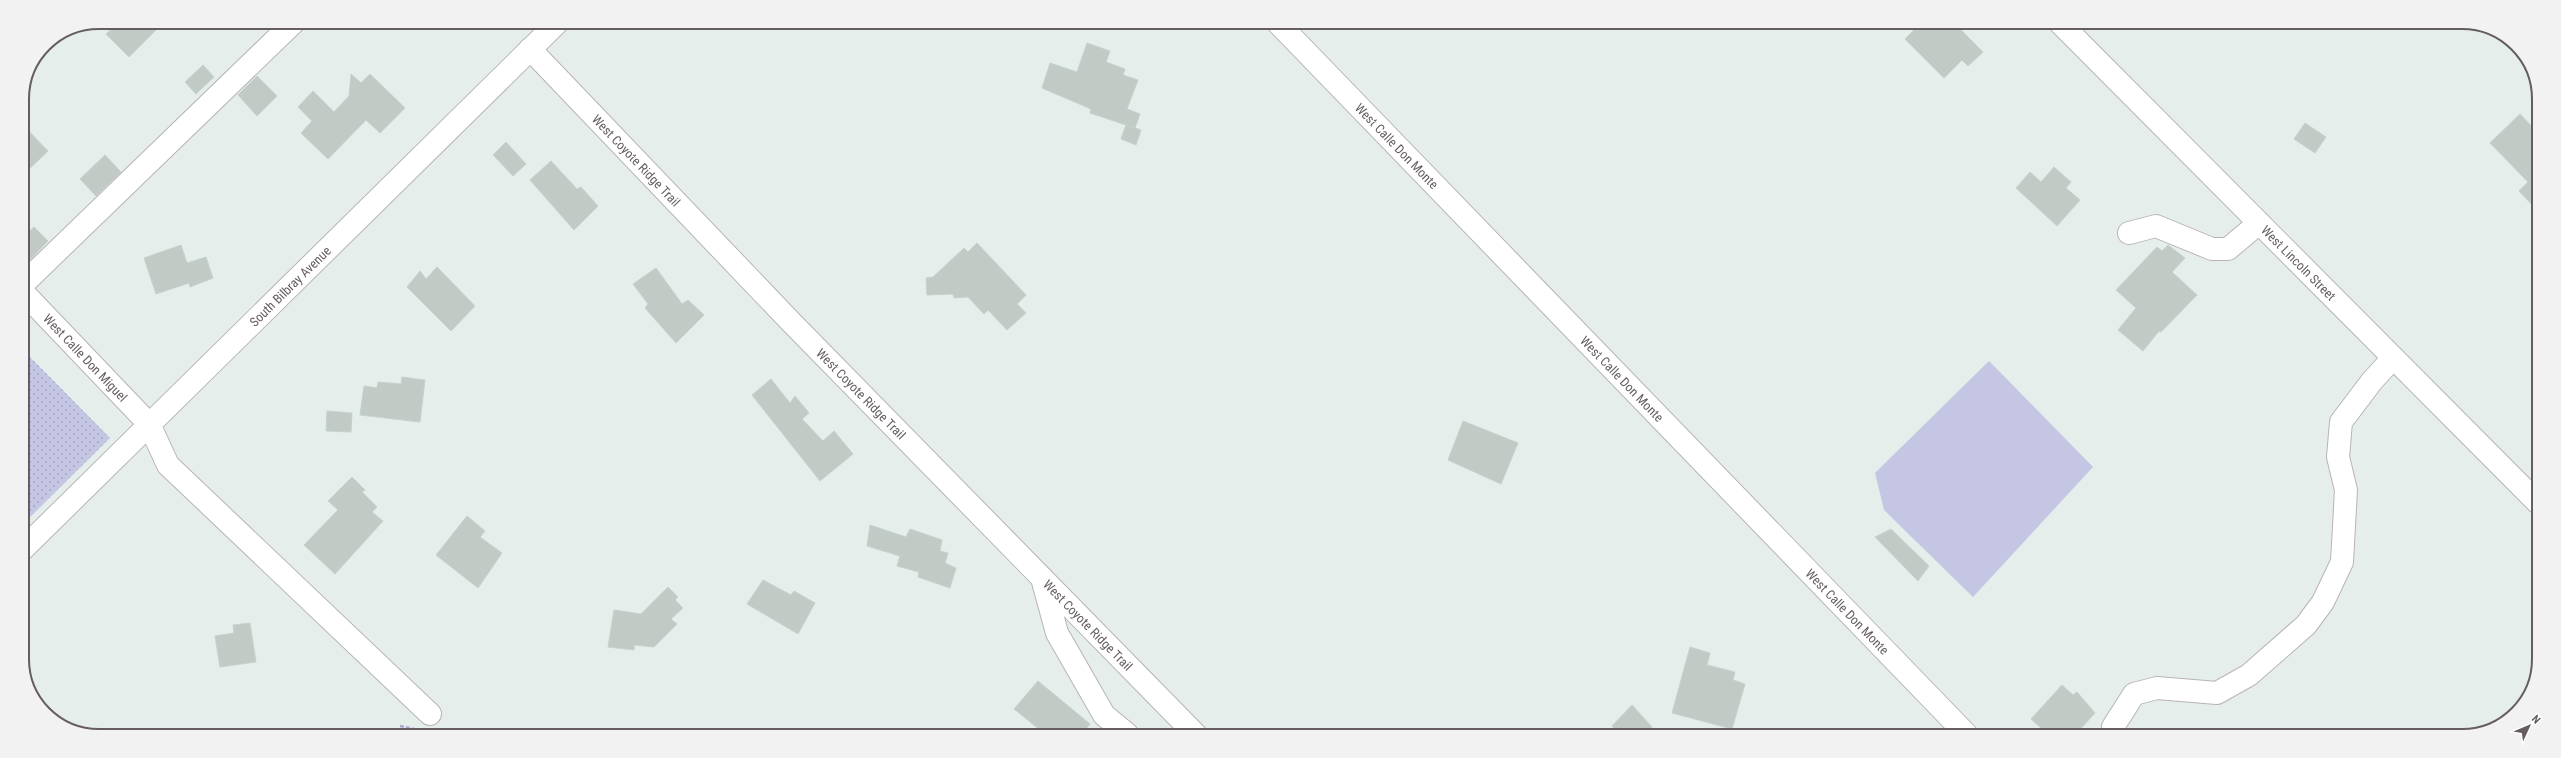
<svg xmlns="http://www.w3.org/2000/svg" width="2561" height="758" viewBox="0 0 2561 758" font-family="'Roboto Condensed',sans-serif">
<defs>
<pattern id="grass-dots" width="8" height="8" patternUnits="userSpaceOnUse"><rect width="8" height="8" fill="#c4c6e4"/><path d="M2 2h.1M6 6h.1" fill="none" stroke="#a3a4bc" stroke-width="1.8" stroke-linecap="round"/></pattern>
</defs>
<rect width="100%" height="100%" fill="#e6eeec"/>
<!-- grass -->
<path fill="url(#grass-dots)" d="M22 349 110 438 22 525Z"/>
<!-- garden -->
<path fill="#c4c6e4" d="M1989 361 2093 467 1973 597 1884 510 1875 473Z"/>
<!-- building -->
<path fill="#c2cac6" stroke="#c4d2cd" d="M119 22H164L129 57 106 34Z
M1920 24H1955L1983 52 1968 66 1962 60 1944 78 1905 39Z
M1087 43 1110 51 1106 62 1125 69 1123 75 1138 80 1127 109 1140 114 1135 128 1090 113 1091 109 1042 88 1050 63 1077 72Z
M203 65 214 77 196 94 185 82Z
M351 74 361 83 370 74 405 108 380 133 366 120 328 159 301 133 312 121 298 107 313 91 334 112 349 96Z
M257 76 277 96 257 116 238 95Z
M2520 114 2539 134 2538 211 2519 191 2528 182 2490 143Z
M2305 123 2326 137 2315 153 2294 139Z
M22 124 48 151 22 176Z
M1126 125 1141 130 1136 145 1121 139Z
M506 142 526 164 513 176 493 155Z
M105 155 121 172 96 196 80 179Z
M551 161 577 189 581 187 598 206 574 230 530 180Z
M2054 167 2071 182 2066 188 2080 200 2057 226 2016 188 2030 172 2041 182Z
M34 227 48 241 22 268V238Z
M977 243 1026 295 1017 304 1026 313 1007 330 988 310 984 314 968 297 954 298 953 294 927 295 926 278 933 277 964 248 968 252Z
M181 245 187 263 206 257 213 278 190 287 189 283 156 294 144 258Z
M2168 245 2185 258 2172 272 2197 295 2161 332 2159 331 2143 351 2118 330 2136 308 2116 290 2157 247 2162 251Z
M437 267 475 306 451 331 407 287 420 271 426 279Z
M656 268 682 304 688 300 704 315 676 343 645 308 648 304 633 284Z
M402 377 425 380 420 422 360 415 364 386 377 388 378 382 401 384Z
M771 379 790 403 795 396 809 413 802 419 823 441 834 431 853 454 820 481 752 395Z
M327 411 352 413 351 432 326 431Z
M1463 421 1518 443 1501 484 1448 460Z
M352 477 365 490 362 492 377 507 372 512 383 521 335 574 304 545 338 510 328 501Z
M467 516 485 531 480 537 502 553 478 588 436 555Z
M870 525 906 537 910 529 942 540 940 551 948 553 945 563 956 568 950 588 918 577 919 572 897 566 900 556 867 546Z
M1891 529 1929 566 1918 581 1875 537Z
M763 580 791 595 794 591 815 603 798 634 747 604Z
M668 587 678 597 675 600 683 608 671 619 677 624 654 647 634 645V650L608 647 614 610 641 614Z
M250 623 256 662 220 667 215 636 234 633 233 625Z
M1690 647 1710 653 1707 665 1735 672 1733 680 1745 684 1732 729 1672 713Z
M1038 681 1090 724 1082 734H1045L1014 709Z
M2062 685 2073 695 2077 692 2095 713 2074 736H2050L2031 719Z
M1632 705 1652 727 1643 735H1620L1612 726Z"/>
<g fill="none" stroke-linecap="round" stroke-linejoin="round">
<!-- minor casing -->
<g stroke="#b9b3b6" stroke-width="24">
<g id="minor">
<path id="s1" d="M1278 23 1967 735"/>
<path id="s2" d="M2061 24 2537 502"/>
<path id="s3" d="M530 49 791 322 1196 735"/>
<path d="M2129 233 2156 226 2212 249H2228L2259 223"/>
<path d="M22 285 294 22"/>
<path id="s4" d="M22 291 149 424 168 465 430 714"/>
<path id="s5" d="M22 550 557 23"/>
<path d="M1042 578 1057 633 1104 715 1127 734"/>
<path d="M2113 727 2134 694 2157 688 2217 693 2249 675 2306 625 2323 602 2342 562 2346 490 2338 457 2341 422 2372 381 2393 358"/>
</g>
</g>
<!-- path -->
<path stroke="#b1a8d4" stroke-width="2.5" stroke-dasharray="4 2" stroke-linecap="butt" d="M400 726 414 729 418 734"/>
<!-- minor -->
<use href="#minor" stroke="#fff" stroke-width="22"/>
</g>
<g text-anchor="middle" stroke-width="3" stroke-linejoin="round" paint-order="stroke">
<!-- street labels -->
<g font-size="13" fill="#655d61" stroke="#fff">
<text dy="5" stroke="none"><textPath href="#s1" startOffset="171">West Calle Don Monte</textPath></text>
<text dy="5" stroke="none"><textPath href="#s3" startOffset="154">West Coyote Ridge Trail</textPath></text>
<text dy="5" stroke="none"><textPath href="#s2" startOffset="337">West Lincoln Street</textPath></text>
<text dy="5" stroke="none"><textPath href="#s5" startOffset="376">South Bilbray Avenue</textPath></text>
<text dy="5" stroke="none"><textPath href="#s4" startOffset="92">West Calle Don Miguel</textPath></text>
<text dy="5" stroke="none"><textPath href="#s1" startOffset="495">West Calle Don Monte</textPath></text>
<text dy="5" stroke="none"><textPath href="#s3" startOffset="478">West Coyote Ridge Trail</textPath></text>
<text dy="5" stroke="none"><textPath href="#s1" startOffset="819">West Calle Don Monte</textPath></text>
<text dy="5" stroke="none"><textPath href="#s3" startOffset="802">West Coyote Ridge Trail</textPath></text>
</g>
</g>
<!-- crop -->
<path d="M0 0H2561V758H0ZM99 29H2462A70 70 0 0 1 2532 99V659A70 70 0 0 1 2462 729H99A70 70 0 0 1 29 659V99A70 70 0 0 1 99 29Z" fill="#f3f2f2" fill-rule="evenodd"/>
<path fill="none" stroke="#655d61" stroke-width="2" d="M99 29H2462A70 70 0 0 1 2532 99V659A70 70 0 0 1 2462 729H99A70 70 0 0 1 29 659V99A70 70 0 0 1 99 29Z"/>
<!-- north arrow -->
<g transform="translate(2529 726) rotate(46)" stroke="#ffffff" stroke-width="3" paint-order="stroke">
<path d="M0-3L7 15L0 10L-7 15Z" fill="#655d61"/>
<text y="-6" font-size="11" font-weight="bold" text-anchor="middle" fill="#655d61">N</text>
</g>
</svg>
